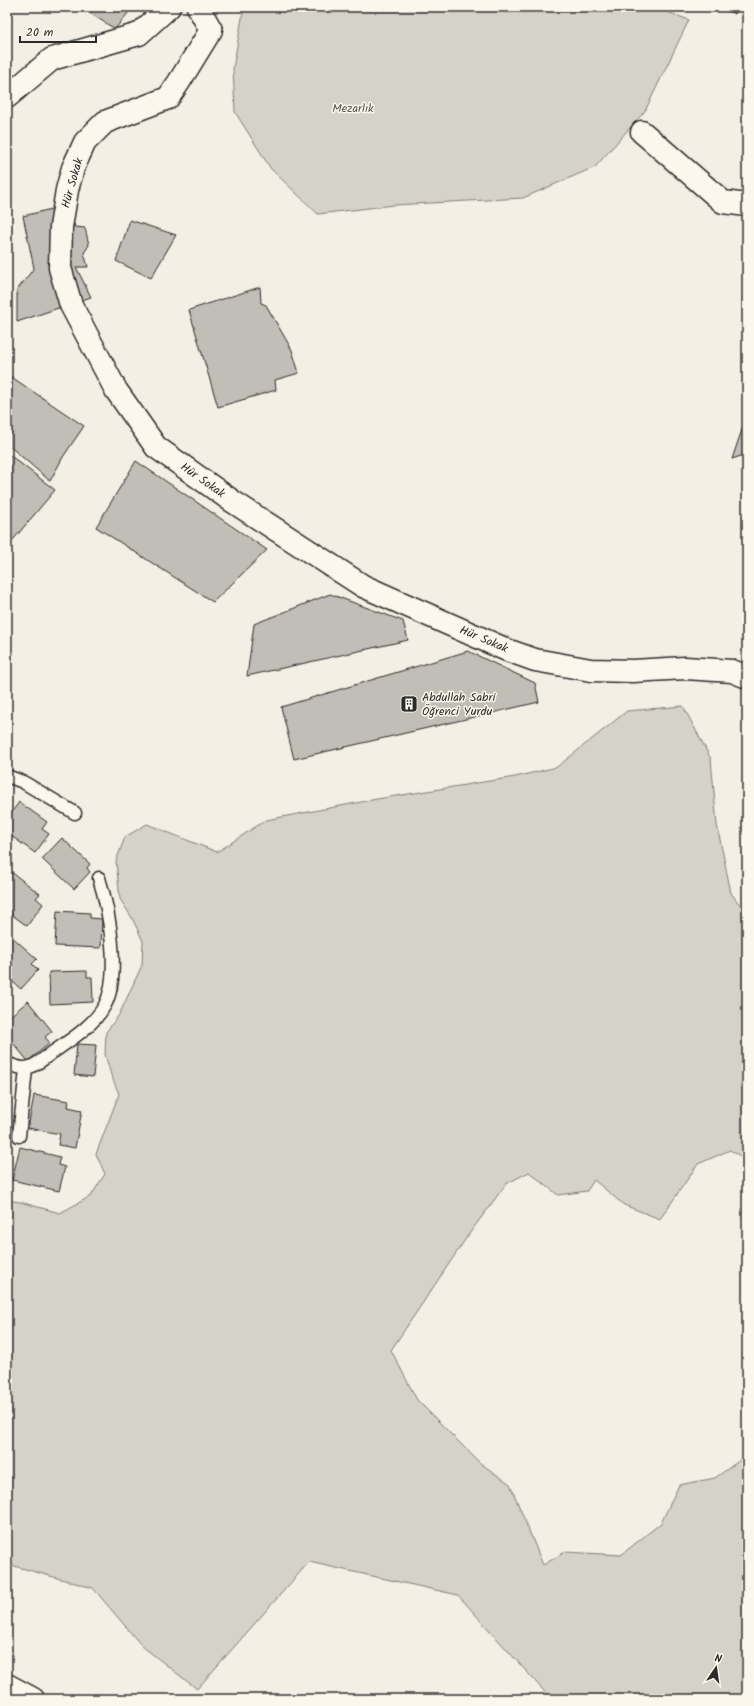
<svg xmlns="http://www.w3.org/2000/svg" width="754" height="1706" viewBox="0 0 754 1706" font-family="Kalam,sans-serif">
<rect width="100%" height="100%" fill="#f3efe4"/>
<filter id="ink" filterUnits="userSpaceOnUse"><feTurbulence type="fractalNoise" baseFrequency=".025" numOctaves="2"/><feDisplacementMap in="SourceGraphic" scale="8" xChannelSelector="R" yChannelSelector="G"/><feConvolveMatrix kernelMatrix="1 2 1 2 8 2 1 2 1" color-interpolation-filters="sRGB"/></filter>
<g filter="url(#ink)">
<!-- green -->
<path fill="#d5d2c9" stroke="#807e7a" d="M244 7H654L689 20 645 111 595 167 523 198 394 205 318 214 271 169 235 112 233 68Z
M683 706 711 759 717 825 731 893 747 914V1160L730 1150 698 1164 660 1219 624 1205 594 1180 587 1191 558 1195 529 1172 506 1184 469 1234 391 1350 417 1400 480 1463 510 1484 543 1565 565 1552 621 1555 661 1523 679 1485 715 1478 747 1455V1699H551L458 1595 309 1562 197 1689 142 1646 93 1588 7 1564V1200L20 1202 60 1213 91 1196 105 1174 96 1154 119 1094 111 1075 105 1054 106 1032 119 1015 142 965 143 941 132 918 120 899 116 861 125 837 147 824 217 852 266 820 377 799 515 777 557 767 627 711Z"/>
<!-- building -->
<path fill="#c0beb6" stroke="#2b2b2b" d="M80 7H133L115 29Z
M718 7H738L735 14Z
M68 205 75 227 85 228 89 245 84 253 88 267H76L91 297 17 322V290L34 268 23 216Z
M130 220 176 235 151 278 116 261Z
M260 287 261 303 266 305 292 350 299 373 275 380 276 390 218 407 189 310Z
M7 374 84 426 63 457 50 481 7 444Z
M747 415V454L732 459Z
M7 453 55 490 7 547Z
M136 461 267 550 213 602 96 527Z
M330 594 403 621 408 640 247 676 254 624Z
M468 651 535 683 539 702 294 759 281 707Z
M19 802 47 822 42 829 49 834 35 853 7 833V819Z
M62 838 90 864 87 868 90 872 74 889 42 859Z
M10 871 40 894 36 898 43 904 27 926 7 911V875Z
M57 911 90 913V918L102 919 101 948 55 946Z
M9 934 37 959 32 964 38 970 21 989 7 977V936Z
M87 971V977H92L93 1002 50 1004 49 972Z
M28 1001 52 1031 45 1037 50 1043 28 1061 7 1036V1019Z
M77 1044 96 1045 93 1077 74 1075Z
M34 1095 69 1101 68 1107 82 1110 75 1148 58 1145 60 1134 28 1128Z
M20 1147 60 1157 58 1165 65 1167 59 1191 12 1180Z"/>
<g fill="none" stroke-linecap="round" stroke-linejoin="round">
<!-- lane casing -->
<g stroke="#2b2b2b" stroke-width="15">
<path id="lane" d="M7 776 23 782 75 813
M7 1063C29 1074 35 1065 53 1052 72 1039 94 1025 105 1005 121 974 109 910 99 878
M19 1136 26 1069"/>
</g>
<!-- street casing -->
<g stroke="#2b2b2b" stroke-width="25">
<path id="street" d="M198 7 211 30 179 82 168 98 105 122 85 142 73 168 67 190 61 227 60 268 71 305 116 390 156 447 232 501 363 586 507 650 535 660 591 670 633 671 685 668 732 671 747 677
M642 132 723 202 747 205
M7 1685 33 1699"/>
</g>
<!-- secondary casing -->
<g stroke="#2b2b2b" stroke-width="25">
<path id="secondary" d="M7 97 52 59 139 34 169 7"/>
</g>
<!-- lane -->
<use href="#lane" stroke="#fbf7ec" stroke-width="12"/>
<!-- street -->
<use href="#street" stroke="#fbf7ec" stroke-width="22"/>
<!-- secondary -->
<use href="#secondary" stroke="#fbf7ec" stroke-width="22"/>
</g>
</g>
<!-- icons -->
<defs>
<g id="building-square" transform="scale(0.9)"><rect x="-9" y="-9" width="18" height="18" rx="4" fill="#2b2b2b" stroke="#fbf7ec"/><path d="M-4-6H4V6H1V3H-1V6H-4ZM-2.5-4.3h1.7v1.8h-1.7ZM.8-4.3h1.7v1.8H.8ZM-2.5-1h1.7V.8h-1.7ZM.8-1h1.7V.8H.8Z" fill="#fff"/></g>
</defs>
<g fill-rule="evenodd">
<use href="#building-square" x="409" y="704"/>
</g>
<g text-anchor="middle" stroke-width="3" stroke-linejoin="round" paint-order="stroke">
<!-- park labels -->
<g font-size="12" fill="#565552" stroke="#fbf7ec">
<text x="353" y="112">Mezarlık</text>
</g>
<!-- street labels -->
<g font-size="12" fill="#2b2b2b" stroke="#fbf7ec">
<text transform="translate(72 183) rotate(-74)" y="4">Hür Sokak</text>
<text transform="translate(203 480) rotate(35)" y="4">Hür Sokak</text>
<text transform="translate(484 639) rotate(23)" y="4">Hür Sokak</text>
</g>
<!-- poi labels -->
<g font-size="12" fill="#2b2b2b" stroke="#fbf7ec" text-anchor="start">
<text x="422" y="701">Abdullah Sabri<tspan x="422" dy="14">Öğrenci Yurdu</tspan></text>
</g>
</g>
<!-- margin -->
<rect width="754" height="1706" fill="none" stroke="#fbf7ec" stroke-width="24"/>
<rect x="12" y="12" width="730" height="1682" fill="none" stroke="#2b2b2b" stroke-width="1.5" filter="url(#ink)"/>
<!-- north arrow -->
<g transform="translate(716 1668) rotate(13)" stroke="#fbf7ec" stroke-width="3" paint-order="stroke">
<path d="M0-3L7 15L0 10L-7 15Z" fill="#2b2b2b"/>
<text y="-6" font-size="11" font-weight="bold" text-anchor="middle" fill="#2b2b2b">N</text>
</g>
<!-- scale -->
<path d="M20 36v6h76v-6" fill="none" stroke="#2b2b2b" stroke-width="2"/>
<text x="26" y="36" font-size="12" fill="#2b2b2b" stroke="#fbf7ec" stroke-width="3" paint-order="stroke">20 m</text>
</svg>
